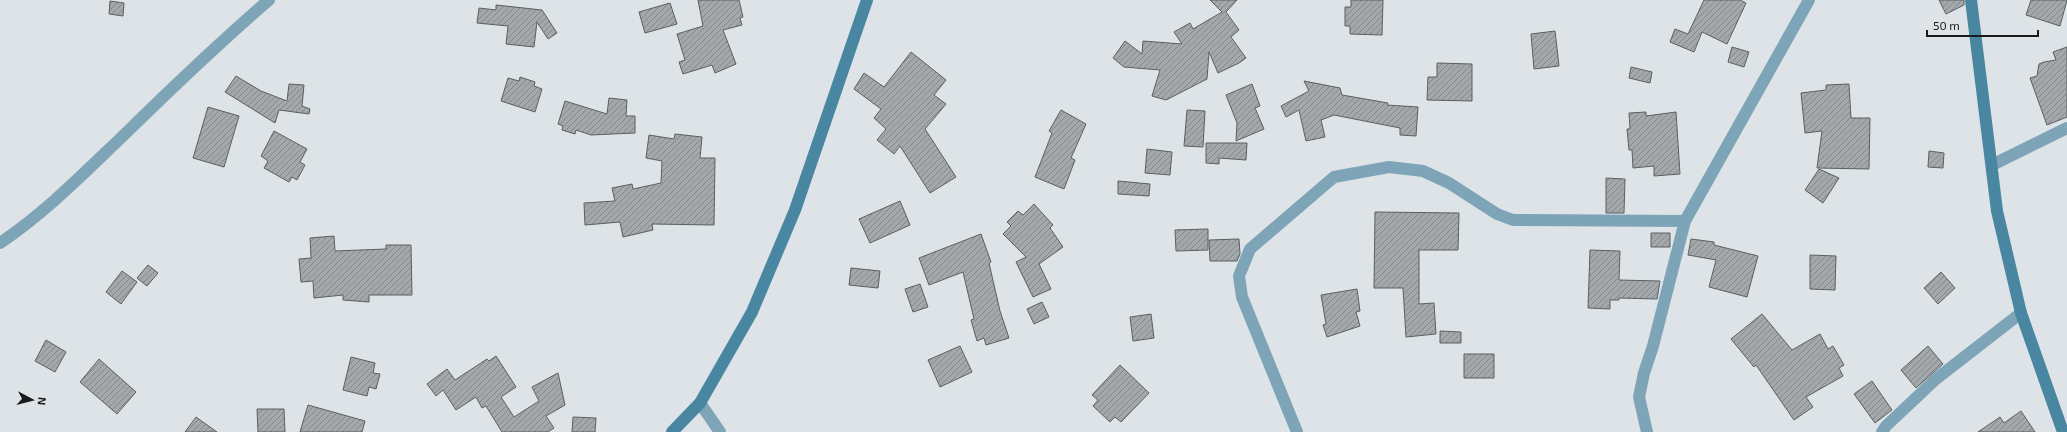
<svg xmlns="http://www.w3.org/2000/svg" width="2067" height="432" viewBox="0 0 2067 432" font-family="'Exo 2',sans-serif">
<defs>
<pattern id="building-hatch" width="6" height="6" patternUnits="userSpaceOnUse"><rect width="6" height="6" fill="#a3a8ab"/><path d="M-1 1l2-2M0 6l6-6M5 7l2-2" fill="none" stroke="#84888a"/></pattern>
</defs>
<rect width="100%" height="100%" fill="#dde3e6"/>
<!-- building -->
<path fill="url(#building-hatch)" stroke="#5a5f62" d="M698 0H739L743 17 740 18 742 25 723 30 736 64 715 73 712 65 683 74 679 62 685 60 677 34 703 26Z
M1210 0H1237L1226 12 1239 30 1231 37 1246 58 1239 63 1218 73 1209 52 1207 79 1166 100 1152 96 1160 70 1124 67 1113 58 1125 41 1142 54 1143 41 1182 44 1174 32 1190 23 1193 29 1222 12Z
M1351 0H1383L1382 35 1350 34V26H1345V7H1351Z
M1704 0H1740L1746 3 1727 44 1702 32 1694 52 1670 42 1675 29 1688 34Z
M1939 0H1964V5L1946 14Z
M2031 0H2067L2060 26 2026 15Z
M110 1 124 3 123 16 109 14Z
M670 3 677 24 645 33 639 12Z
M496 5 542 10 557 33 548 39 537 22 534 47 506 44 508 26 477 23 479 8 496 10Z
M1555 31 1559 66 1534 69 1531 34Z
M1732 47 1749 52 1744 67 1728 62Z
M2067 47V117L2047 125 2030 78 2037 76 2039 64 2044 62 2056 60 2053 52Z
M911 52 946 80 934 95 946 104 925 129 956 177 930 193 900 146 894 154 877 140 886 129 874 118 881 109 854 89 864 73 884 87Z
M1437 63 1472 64V101L1427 100 1428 77H1437Z
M1631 67 1652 72 1650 83 1629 78Z
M236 76 261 91 287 101 289 84 304 85 302 106 310 109 309 114 279 110 275 123 225 92Z
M520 77 535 82 534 86 542 89 535 112 501 101 508 78 519 81Z
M1304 81 1340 88 1342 95 1388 103 1387 105 1418 107 1416 136 1400 135V128L1334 115 1321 120 1325 137 1306 141 1299 110 1286 117 1281 106 1309 91Z
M1252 84 1260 106 1255 108 1264 129 1236 141 1237 123 1226 95Z
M1849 84 1851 118H1870L1869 169 1817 168 1822 131 1805 133 1801 93 1826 90V85Z
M609 98 627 100 626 116H635V133L591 135 576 130 575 134 562 130 563 126 558 124 565 101 607 114Z
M208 107 239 116 224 167 193 158Z
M1061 110 1086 124 1071 158 1075 160 1064 189 1035 177 1052 133 1049 131Z
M1187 110 1205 111 1203 147 1184 146Z
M1646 112V116L1676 112 1680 174 1654 176V166L1633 168 1632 150H1629L1627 129H1630L1629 113Z
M274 131 307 149 300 162 305 165 297 180 292 177 289 182 264 168 268 161 261 156Z
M675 134 702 137 700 158H715L714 225 652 224 653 230 623 237 620 222 585 225 584 203 615 201 612 188 632 184 633 189 661 183 662 161 646 158 649 135 674 139Z
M1206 143H1247L1246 160 1219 158V164L1206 163Z
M1147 149 1172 152 1170 175 1145 173Z
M1929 151 1944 153 1943 168 1928 167Z
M1819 169 1839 178 1823 203 1805 190Z
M1606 178 1625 179 1624 213H1606Z
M1118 181 1150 184 1149 196 1118 194Z
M900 201 910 225 870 243 859 219Z
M1034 204 1053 225 1050 228 1063 247 1039 264 1051 289 1033 297 1016 262 1026 257 1003 234 1011 226 1007 222 1018 211 1023 215Z
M1375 212 1459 213 1458 250H1419V304L1434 303 1436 334 1406 337 1403 288H1374Z
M1208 229V250L1176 251 1175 230Z
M1651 233H1670V247H1651Z
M981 234 991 262 989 263 1000 311 1009 338 986 345 984 338 977 341 971 320 974 319 963 272 929 285 919 258Z
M334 236 335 251 386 249V245H411L412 295H369V302L343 300V295L314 298 313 281 301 282 299 259 311 258 310 238Z
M1239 239 1240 254 1237 261H1210L1209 240Z
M1691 239 1714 242V245L1758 256 1747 297 1709 287 1716 260 1688 255Z
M1590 250 1620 251 1619 280 1660 281 1657 299 1619 298V300H1610V309L1588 308Z
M1810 255 1836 256 1835 290 1810 289Z
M148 265 158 273 147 286 137 278Z
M851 268 880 271 878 288 849 285Z
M122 271 137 282 121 304 106 292Z
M1941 272 1955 288 1938 304 1924 288Z
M920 284 928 307 913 312 905 289Z
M1357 289 1360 311 1356 312 1360 326 1327 337 1323 325 1326 324 1321 295Z
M1042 302 1049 317 1034 324 1027 309Z
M1151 314 1154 338 1133 341 1130 317Z
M1762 314 1792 350 1820 334 1828 349 1833 346 1844 365 1839 368 1843 376 1806 397 1813 407 1794 420 1756 365 1754 367 1731 339Z
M1440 331 1461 332V343H1440Z
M46 340 66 352 55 372 35 361Z
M960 346 972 372 940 387 928 360Z
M1928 346 1943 364 1916 388 1901 370Z
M1464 354H1494V378H1464Z
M496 356 516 387 501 397 514 417 539 401 532 387 558 373 565 405 546 416 554 428 548 432H502L486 406 482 408 476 397 456 410 443 390 436 396 427 384 447 369 455 380 487 359 489 361Z
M351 357 375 363 373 373 380 374 376 389 369 387 367 396 343 390Z
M99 359 136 392 117 414 80 382Z
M1120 365 1149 393 1121 422 1115 417 1110 422 1093 406 1098 400 1092 395Z
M1872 381 1892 410 1875 423 1854 394Z
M308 405 365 421 362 432H300Z
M257 409H284L285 432H258Z
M2021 411 2035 432H1978L2000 417 2004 423Z
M196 417 217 432H185Z
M573 417 596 418 595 432H572Z"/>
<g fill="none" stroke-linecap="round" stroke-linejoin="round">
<!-- street -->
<path stroke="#7ea4b8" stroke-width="12" d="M1992 165 2067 128
M0 243C46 212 85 172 125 134 172 88 219 43 269 0
M700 403 720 432
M1297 432 1242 297 1239 276 1250 249 1334 177 1389 167 1423 171 1449 183 1497 214 1513 220 1685 221
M1647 432 1639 397 1644 373 1653 346 1685 221 1809 0
M1882 432 1886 426 1936 379 2021 313"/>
<!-- secondary -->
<path stroke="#4986a2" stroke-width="12" d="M1971 0 1997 211 2021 313 2063 432
M672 432 700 403 752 312 795 210 867 0"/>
</g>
<!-- north arrow -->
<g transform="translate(32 400) rotate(97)" stroke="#dde3e6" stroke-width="3" paint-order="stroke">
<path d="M0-3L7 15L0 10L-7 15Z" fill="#181a1b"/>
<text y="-6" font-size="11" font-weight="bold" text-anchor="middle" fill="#181a1b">N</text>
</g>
<!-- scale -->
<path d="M1927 30v6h111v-6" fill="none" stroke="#181a1b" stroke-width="2"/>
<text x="1933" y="30" font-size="12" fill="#181a1b" stroke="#dde3e6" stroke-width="3" paint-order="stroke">50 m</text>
</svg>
